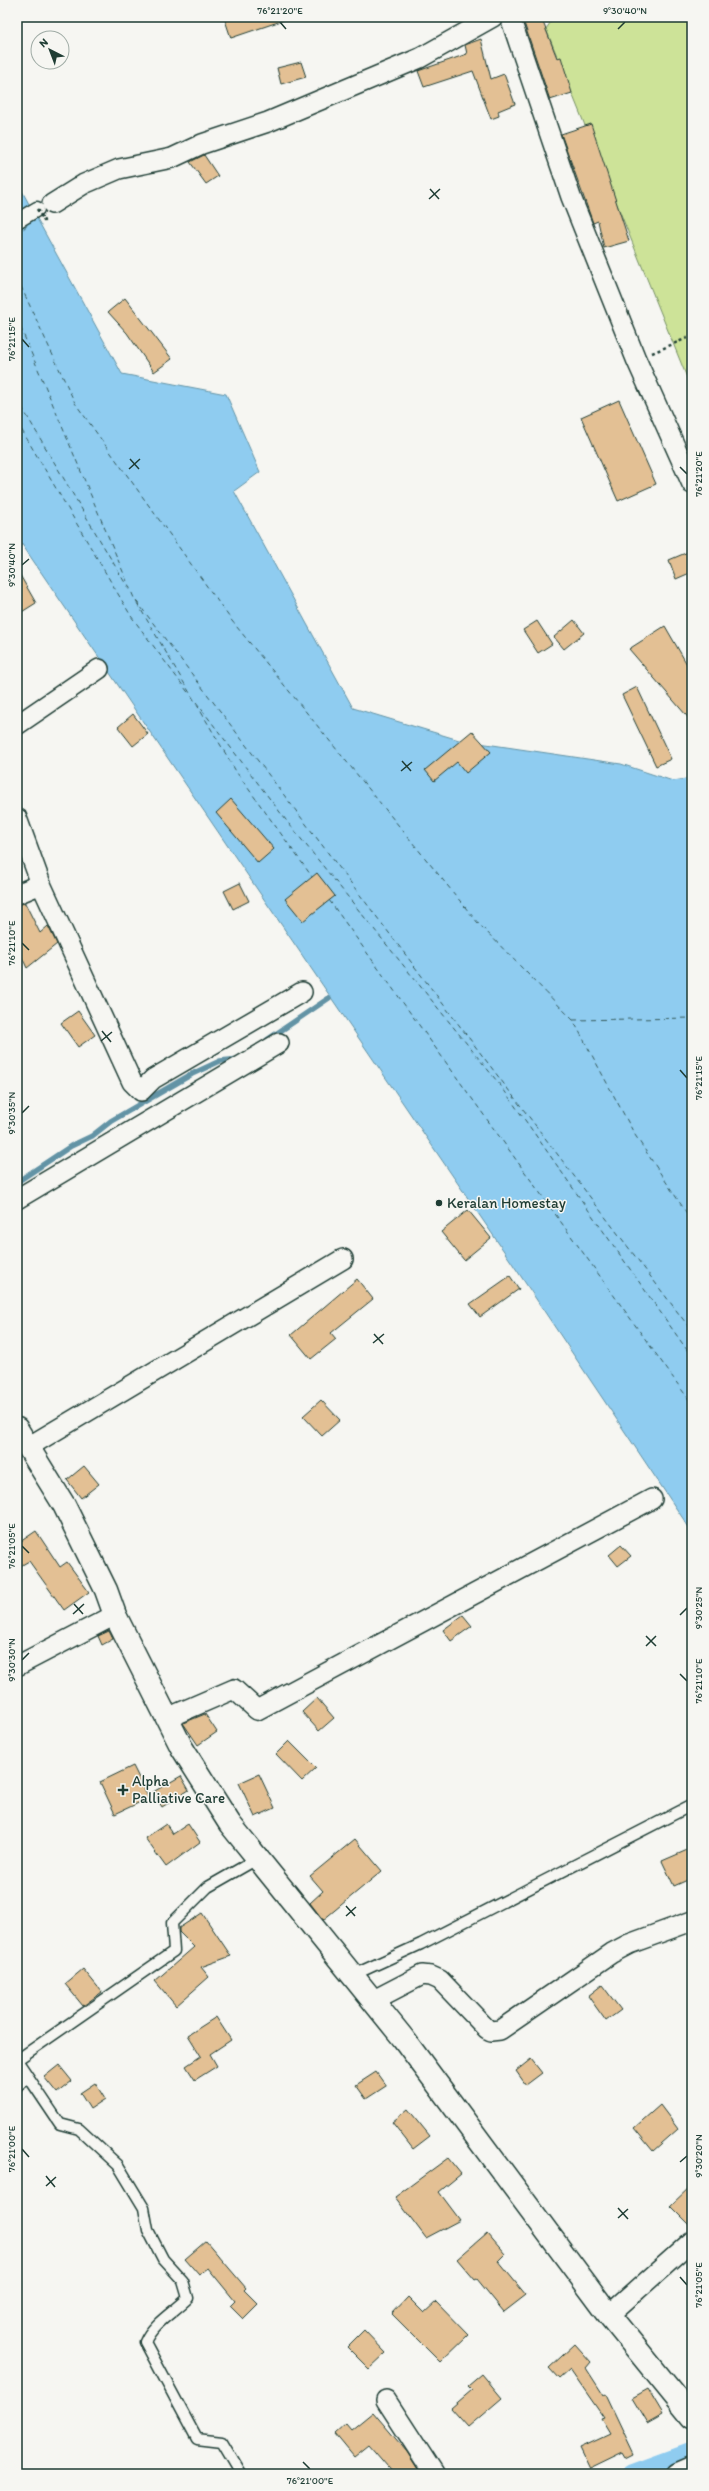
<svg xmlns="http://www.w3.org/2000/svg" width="709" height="2491" viewBox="0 0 709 2491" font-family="Itim,sans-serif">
<rect width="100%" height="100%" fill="#f6f6f2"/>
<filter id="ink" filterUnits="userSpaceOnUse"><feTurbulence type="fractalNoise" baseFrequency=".025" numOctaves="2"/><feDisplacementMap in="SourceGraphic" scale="8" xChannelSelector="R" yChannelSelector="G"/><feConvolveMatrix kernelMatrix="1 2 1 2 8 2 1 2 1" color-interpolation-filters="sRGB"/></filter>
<g filter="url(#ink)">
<!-- green -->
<path fill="#cde398" stroke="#769066" d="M554 17H692V390L546 29Z"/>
<!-- water -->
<path fill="#8fccf0" stroke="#6293a5" d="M17 182 122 374 226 394 260 472 234 491 353 708 459 740 621 764 673 781 692 778V1532L510 1260 17 537Z"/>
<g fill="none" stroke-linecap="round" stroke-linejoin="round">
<!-- stream -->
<path stroke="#6293a5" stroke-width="5.5" d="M267 1040 329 998
M17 1182 71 1146 92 1136 111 1121 192 1074 220 1061 240 1059"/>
<!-- canal -->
<path stroke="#8fccf0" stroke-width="19" d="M632 2474 692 2452"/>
<!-- ferry -->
<path stroke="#355a5a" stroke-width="1" stroke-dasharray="5 4" stroke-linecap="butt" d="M17 235 36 217
M17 278 75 403 232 621 478 923 573 1020 635 1135 692 1221
M17 319 134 598 692 1331
M17 399 131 593
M17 422 131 616 190 695
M137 603 237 773 313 878
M196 702 289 824 501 1086 692 1357
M329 900 692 1404
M573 1020 692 1018"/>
</g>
<!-- building -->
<path fill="#e3c094" stroke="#1f3d34" d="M224 17H286L287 19 231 38Z
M522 17H541L557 58 561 57 572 93 550 100Z
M481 39 491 79 504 74 515 104 498 111 499 116 491 119 473 71 424 87 418 71 467 54 465 45Z
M301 62 306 77 281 84 277 68Z
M591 124 629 241 604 248 598 221 593 223 561 134Z
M204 155 218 176 206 184 190 162Z
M125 298 172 359 154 372 127 333 108 312Z
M619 400 656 484 618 501 581 417Z
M688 552 692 562V572L676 579 669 560Z
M17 570 36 603 17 615Z
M574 620 584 633 564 649 554 637Z
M537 621 552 644 538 653 523 630Z
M665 626 692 673V722L629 649Z
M637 687 671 759 656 766 622 695Z
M133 714 148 734 133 746 118 727Z
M472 731 491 752 466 773 457 762 434 781 425 770Z
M231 799 274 849 258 863 216 813Z
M317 873 335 896 303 921 285 899Z
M240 883 249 901 233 909 224 891Z
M25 903 40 933 48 926 57 944 27 968 17 947V905Z
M78 1011 95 1035 78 1047 61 1023Z
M468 1210 491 1238 464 1260 441 1232Z
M510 1276 519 1289 480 1317 470 1304Z
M357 1279 373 1299 331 1333 336 1339 311 1359 291 1335Z
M321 1400 340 1420 322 1436 303 1416Z
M84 1466 99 1484 81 1498 67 1480Z
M36 1531 60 1567 67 1562 89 1592 64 1610 29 1561 17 1568V1544Z
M621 1545 631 1556 618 1566 609 1555Z
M463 1615 472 1626 451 1641 443 1630Z
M109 1631 113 1639 102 1645 98 1636Z
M317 1698 334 1718 319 1731 302 1712Z
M205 1714 217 1732 198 1745 183 1723Z
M289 1741 316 1768 302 1781 276 1754Z
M133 1766 149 1798 115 1814 100 1782Z
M259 1774 275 1808 255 1817 239 1783Z
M181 1776 189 1790 162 1807 153 1792Z
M166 1824 173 1834 188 1824 200 1842 166 1867 145 1838Z
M355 1839 382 1871 323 1920 310 1903 323 1891 310 1876Z
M692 1848V1878L674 1886 662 1861Z
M202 1913 231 1956 201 1967 209 1977 176 2006 155 1981 194 1947 179 1932V1928Z
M83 1969 102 1992 83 2006 65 1984Z
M602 1985 621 2010 606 2021 588 1996Z
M216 2017 231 2040 210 2054 217 2066 195 2080 186 2066 201 2056 188 2035Z
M531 2059 542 2073 526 2085 516 2071Z
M59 2065 72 2081 57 2093 44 2077Z
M376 2072 386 2086 366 2099 356 2085Z
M95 2083 105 2099 90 2109 80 2093Z
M660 2105 678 2129 653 2151 634 2128Z
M408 2109 430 2136 413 2149 392 2122Z
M448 2158 461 2174 439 2192 460 2220 426 2238 395 2197Z
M692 2185V2228L670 2206Z
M487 2233 505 2254 498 2261 526 2295 504 2312 477 2279 475 2280 457 2259Z
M206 2241 246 2288 244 2290 258 2304 243 2319 230 2306 235 2301 208 2268 199 2275 185 2259Z
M408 2297 424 2313 436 2302 468 2335 440 2362 392 2314Z
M364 2330 386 2353 369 2369 347 2347Z
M575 2344 591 2362 586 2368 604 2396 606 2395 634 2454 626 2458 623 2453 590 2469 580 2448 610 2434 601 2419 604 2418 570 2369 559 2379 549 2368Z
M482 2374 502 2398 468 2427 451 2408 472 2390 468 2386Z
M648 2389 663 2414 647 2423 632 2398Z
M373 2412 407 2452 421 2474H394L369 2445 354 2457 335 2434 346 2424 351 2430Z"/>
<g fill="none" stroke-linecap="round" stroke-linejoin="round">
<!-- service casing -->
<g stroke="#1f3d34" stroke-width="13">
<path id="service" d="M351 1976 421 1944 692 1805
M17 2060 60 2124 79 2129 118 2165 144 2208 148 2230 163 2259 183 2281 188 2298C174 2312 153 2323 145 2342L197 2439 222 2442 241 2474
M17 2060 174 1951 172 1923 208 1887 257 1859
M17 2086 28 2077"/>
</g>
<!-- pedestrian casing -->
<g stroke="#1f3d34" stroke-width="17">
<path id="pedestrian" d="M17 221 37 209"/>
</g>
<!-- minor casing -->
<g stroke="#1f3d34" stroke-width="22">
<path id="minor" d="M510 17 571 197 636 359 692 484
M52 204 84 184 119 169 172 158 202 144 268 122 420 58 493 17
M17 725 99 669
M17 818 41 884 132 1082 141 1091 153 1079 302 992
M17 894 41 884
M17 1199 279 1043
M28 1447 343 1259
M17 1666 115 1615
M167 1718 234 1689 257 1710 652 1499
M372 2001 422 1975 431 1976 440 1980 487 2029 491 2031 500 2030 612 1953 629 1944 692 1921
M609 2315 692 2241
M386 2400 434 2474"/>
</g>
<!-- secondary casing -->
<g stroke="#1f3d34" stroke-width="25">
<path id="secondary" d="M17 1429 64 1505 106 1590 115 1615 182 1748 230 1824 403 2038 609 2315 692 2417
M678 2474 692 2468"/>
</g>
<!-- path -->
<path stroke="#1f3d34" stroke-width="2.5" stroke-dasharray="3 3" stroke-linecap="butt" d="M652 353 692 336"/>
<!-- service -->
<use href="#service" stroke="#f6f6f2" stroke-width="10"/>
<!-- pedestrian -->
<use href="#pedestrian" stroke="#f6f6f2" stroke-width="14"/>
<!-- minor -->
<use href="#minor" stroke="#f6f6f2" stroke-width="19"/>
<!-- secondary -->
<use href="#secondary" stroke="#f6f6f2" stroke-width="22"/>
<!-- path-bridge -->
<path stroke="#1f3d34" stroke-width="2.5" stroke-dasharray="3 3" stroke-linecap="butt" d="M37 209 44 221 38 209"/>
</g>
</g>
<!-- ticks -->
<path fill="none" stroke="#1f3d34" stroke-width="1.5" d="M280 22 286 29M618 29 625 22M430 189 439 199M429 199 440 189M22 339 29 347M130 459 139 469M680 467 687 474M129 469 140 459M22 565 29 559M402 761 411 771M401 771 412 762M22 943 29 950M102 1031 111 1042M101 1041 112 1032M680 1070 687 1078M22 1113 29 1106M374 1334 383 1344M373 1343 384 1334M22 1546 29 1553M74 1604 83 1614M73 1614 84 1604M680 1615 687 1608M646 1636 656 1646M646 1646 656 1636M22 1660 29 1653M680 1674 687 1681M346 1906 355 1916M346 1916 356 1907M22 2149 29 2157M680 2162 687 2156M46 2176 55 2187M46 2186 56 2177M618 2208 628 2219M618 2218 628 2209M680 2277 687 2285M303 2462 310 2469"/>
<!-- markers -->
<g fill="#1f3d34" stroke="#f6f6f2" stroke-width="1.5">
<circle cx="439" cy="1203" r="4"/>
<path d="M121 1784h4v4h4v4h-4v4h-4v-4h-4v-4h4z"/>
</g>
<g text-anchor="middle" stroke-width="3" stroke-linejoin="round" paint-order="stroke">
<!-- poi labels -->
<g font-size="15" fill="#1f3d34" stroke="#f6f6f2" text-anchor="start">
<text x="447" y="1208">Keralan Homestay</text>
<text x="132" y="1786">Alpha<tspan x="132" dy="17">Palliative Care</tspan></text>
</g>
</g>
<!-- margin -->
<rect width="709" height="2491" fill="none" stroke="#f6f6f2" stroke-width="44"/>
<!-- north arrow -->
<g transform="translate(50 50) rotate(318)"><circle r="19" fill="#f6f6f2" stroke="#a0aca6"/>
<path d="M0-3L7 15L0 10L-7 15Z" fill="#1f3d34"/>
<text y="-6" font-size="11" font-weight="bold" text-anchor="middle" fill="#1f3d34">N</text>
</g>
<rect x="22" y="22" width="665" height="2447" fill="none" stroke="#1f3d34" stroke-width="1.5"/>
<g font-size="10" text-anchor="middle" fill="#1f3d34">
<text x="280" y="14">76°21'20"E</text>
<text x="625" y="14">9°30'40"N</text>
<text transform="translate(11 339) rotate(-90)" y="4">76°21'15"E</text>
<text transform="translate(698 474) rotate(-90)" y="4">76°21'20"E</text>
<text transform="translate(11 565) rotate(-90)" y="4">9°30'40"N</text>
<text transform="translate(11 943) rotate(-90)" y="4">76°21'10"E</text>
<text transform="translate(698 1078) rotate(-90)" y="4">76°21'15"E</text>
<text transform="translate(11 1113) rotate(-90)" y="4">9°30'35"N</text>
<text transform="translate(11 1546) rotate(-90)" y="4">76°21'05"E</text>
<text transform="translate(698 1608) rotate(-90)" y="4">9°30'25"N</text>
<text transform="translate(11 1660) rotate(-90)" y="4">9°30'30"N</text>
<text transform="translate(698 1681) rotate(-90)" y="4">76°21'10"E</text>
<text transform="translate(11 2149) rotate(-90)" y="4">76°21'00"E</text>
<text transform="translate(698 2156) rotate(-90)" y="4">9°30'20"N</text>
<text transform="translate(698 2285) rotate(-90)" y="4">76°21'05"E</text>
<text x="310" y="2484">76°21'00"E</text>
</g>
</svg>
